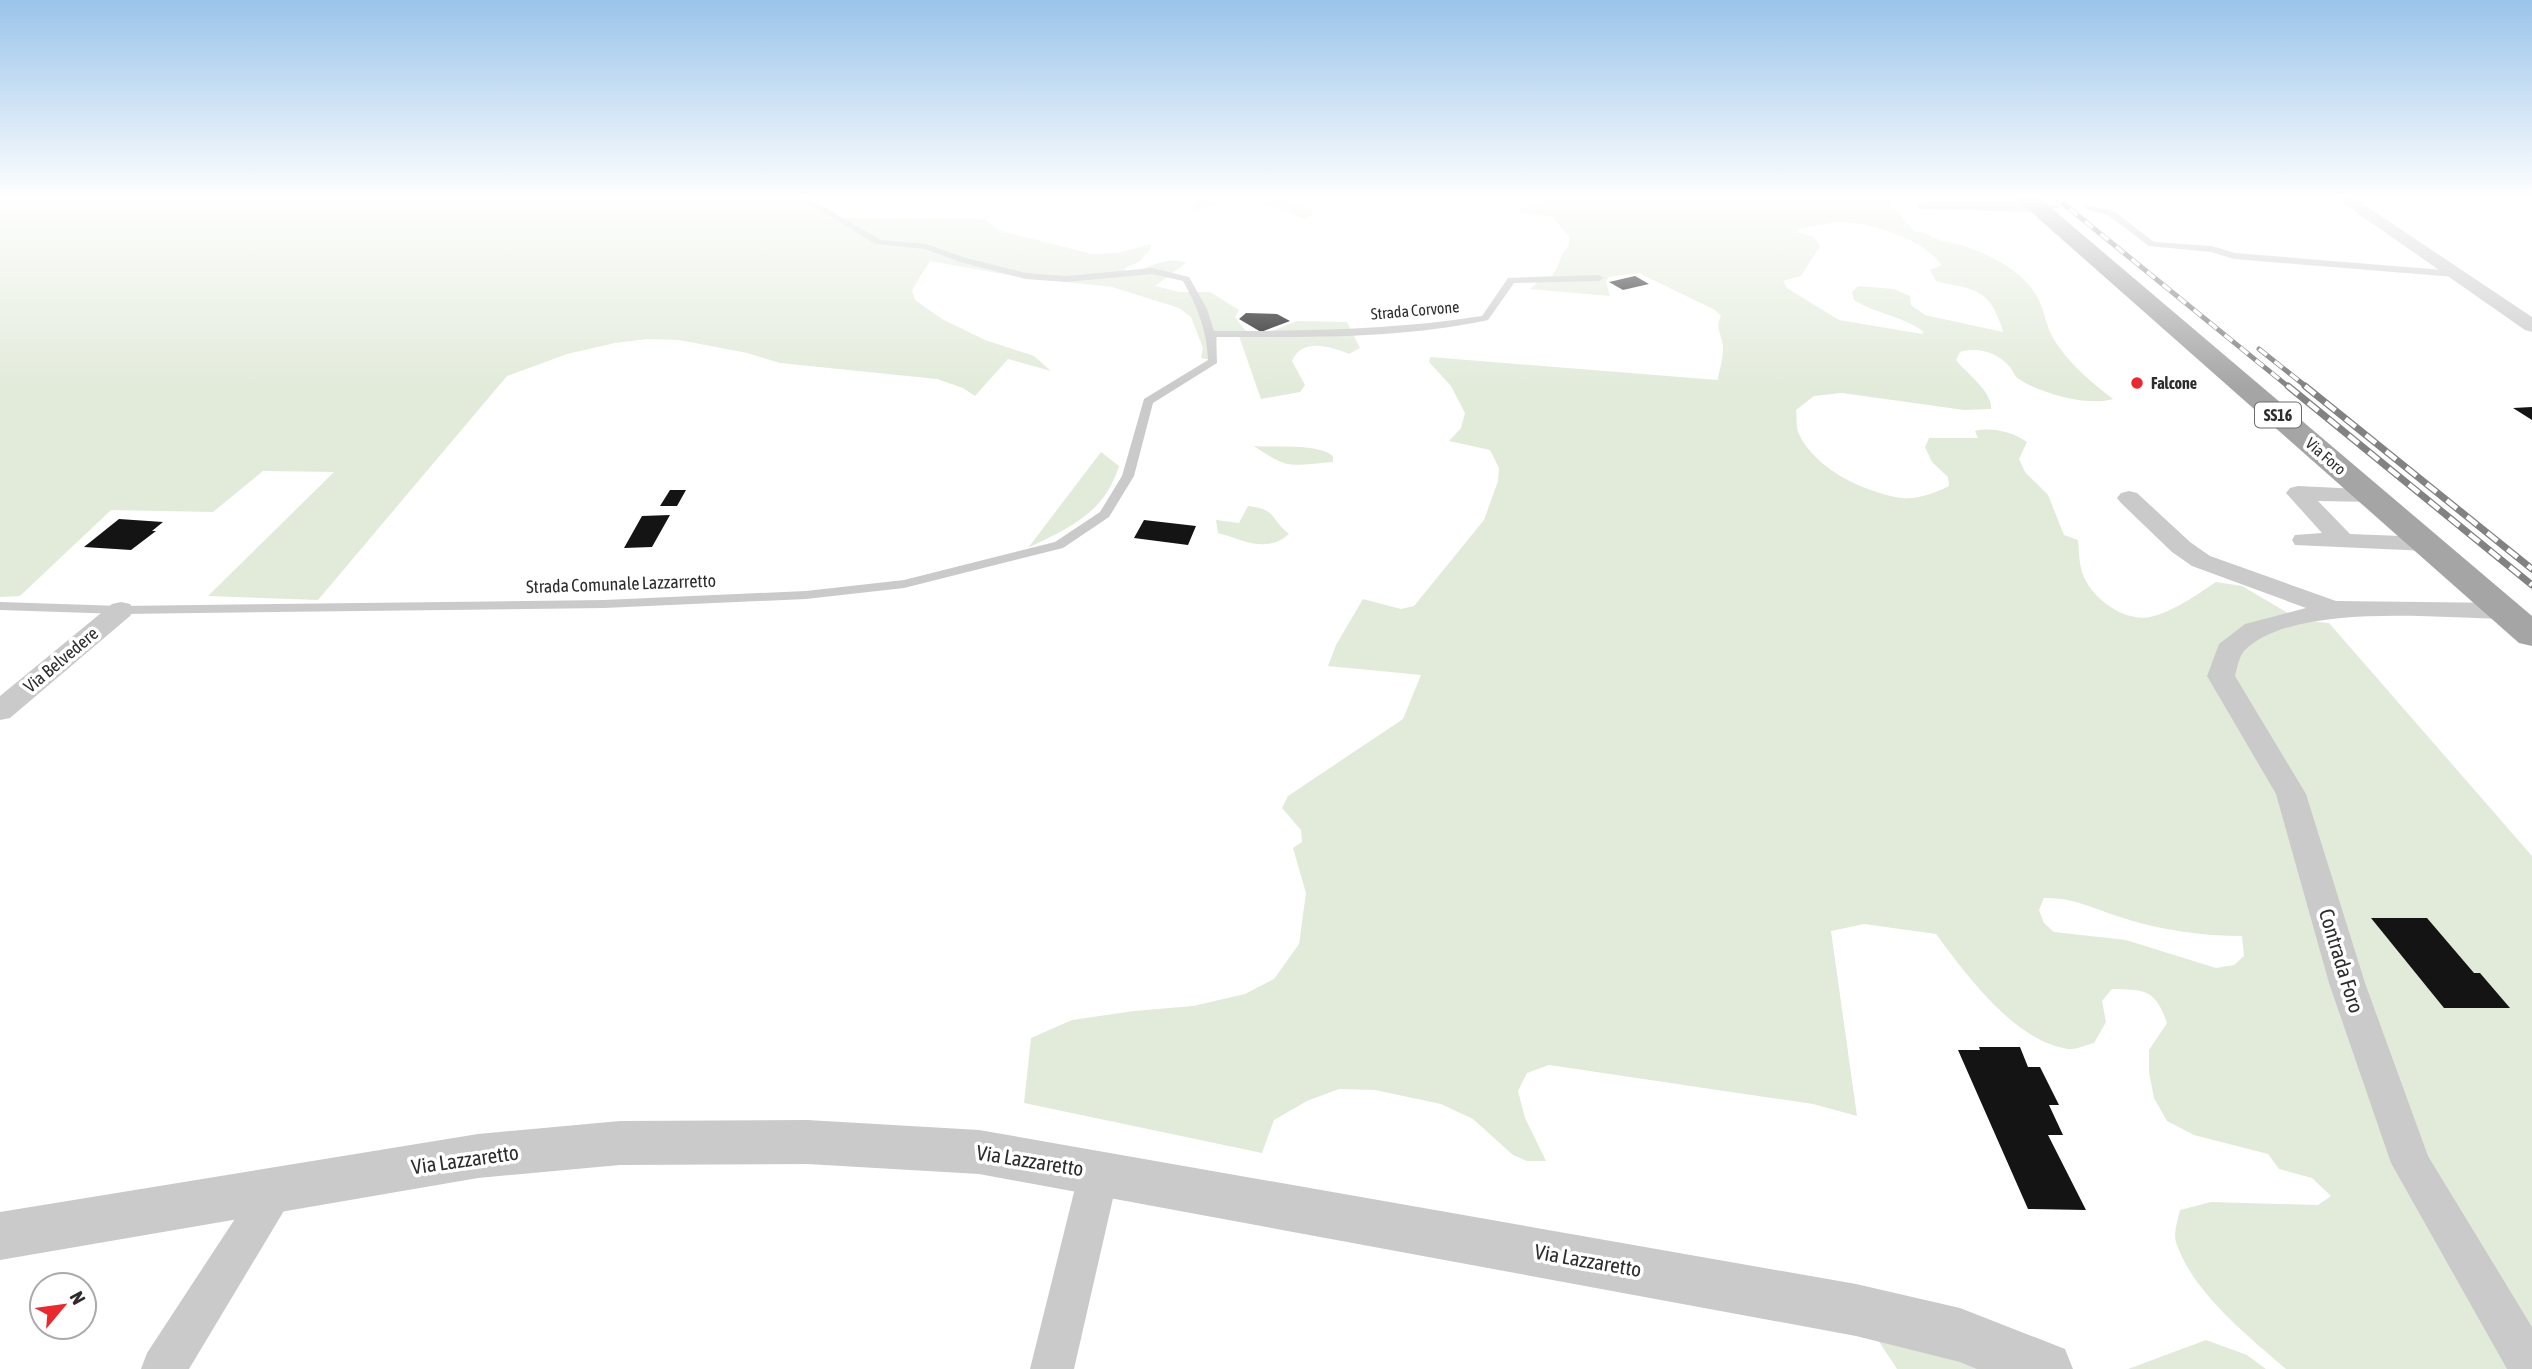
<svg xmlns="http://www.w3.org/2000/svg" width="2532" height="1369" viewBox="0 0 2532 1369" font-family="'Asap Condensed',sans-serif">
<rect width="100%" height="100%" fill="#fff"/>
<!-- green -->
<path fill="#e2ebda" fill-rule="evenodd" d="M0 196H803L843 218 984 219 1001 231 1092 254 1118 253 1151 244V248L1139 262 1127 267 1121 274C1145 273 1162 254 1186 263L1155 286 1180 292H1210L1239 310 1235 317 1245 330 1257 337 1297 321 1347 322 1360 348 1349 354C1331 347 1302 337 1292 361L1305 385 1300 392 1261 399 1239 336 1217 335 1216 361 1201 358 1203 348 1195 327 1191 317 1179 308 1112 287 1019 277 930 261 912 290 915 300 942 319 985 340 1034 356 1051 371 1008 359 975 396 963 388 937 379 780 363 747 353 679 340 648 339 615 343 567 354 507 376 318 600 208 596 334 472 263 471 213 512 111 510 20 596 0 597Z
M966 196H1107L1070 203Z
M1200 196H1280L1312 209 1313 213 1307 219C1293 215 1239 195 1227 200 1215 205 1205 209 1191 211Z
M1544 196H1883L1915 232C1928 231 1932 239 1944 241 1975 247 2017 265 2035 293 2044 306 2045 324 2053 338 2067 362 2091 382 2113 399 2089 407 2039 393 2019 379 2014 376 2013 370 2009 366 1996 352 1978 347 1960 352L1956 360C1966 373 1993 392 1991 409L1964 410 1842 393 1814 396 1796 410C1797 417 1796 426 1798 432 1814 469 1864 492 1901 498 1916 500 1936 493 1949 486L1948 477 1932 462 1925 447 1929 438H1978L1975 431C1991 427 2013 432 2027 442L2019 459 2025 472 2048 495 2064 535 2078 540C2079 550 2079 562 2082 572 2090 597 2123 622 2150 617 2171 613 2198 594 2216 582L2242 586 2300 620 2329 623 2532 856V1369H2286C2248 1336 2192 1292 2176 1242 2173 1234 2178 1219 2180 1210L2211 1202 2318 1205 2331 1196 2312 1178 2279 1169 2268 1154 2194 1135 2167 1121 2154 1098 2149 1072V1050L2167 1023C2155 989 2146 990 2112 989L2102 1001 2106 1022 2094 1043C2086 1045 2075 1050 2068 1049 2015 1042 1965 973 1936 934L1864 924 1831 931 1857 1116 1813 1104 1549 1065 1527 1073 1518 1091 1525 1118 1546 1161H1527L1513 1155 1473 1119 1441 1104 1375 1090 1339 1089 1307 1101 1274 1120 1262 1153 1024 1103 1031 1038 1072 1020 1134 1011 1193 1006 1245 994 1274 979 1299 944 1306 893 1293 848 1302 842 1301 830 1282 808 1288 796 1403 719 1421 675 1328 666 1336 645 1363 599 1401 609 1414 606 1484 520 1498 481 1499 468 1490 450 1449 441 1461 428 1465 413 1451 386 1429 362 1430 357 1718 380C1719 370 1723 360 1723 350 1724 338 1714 328 1721 316L1715 310 1639 273 1609 277 1606 281 1610 296 1530 289 1538 282 1520 281V277L1552 276C1560 266 1559 255 1569 245V236L1551 216 1520 214V207H1531ZM1838 222C1872 223 1920 237 1942 265L1930 270 1936 281C1960 288 1983 285 1995 311 1998 318 2002 325 2003 332L1925 315 1911 305 1910 296 1894 289 1858 286 1852 292 1854 300C1876 314 1903 316 1924 332L1922 334 1839 320 1787 288 1783 281 1801 276 1820 246 1812 236 1799 233 1797 229ZM2044 898C2077 898 2093 909 2123 918 2160 930 2203 936 2242 936L2244 956 2234 965 2216 968 2126 940 2054 932 2044 923 2039 910Z
M1254 446C1275 448 1317 443 1333 456V462C1291 465 1290 471 1254 446Z
M1101 452 1119 466C1104 514 1070 527 1028 548Z
M1248 506C1277 509 1270 519 1289 534 1266 554 1244 540 1218 533L1216 520 1239 523Z
M1872 1331 1997 1369H1897Z
M2206 1340 2247 1355 2266 1369H2128Z"/>
<!-- building -->
<path fill="#141414" d="M1635 276 1649 284 1623 290 1609 282Z
M1246 313 1277 314 1290 321 1261 332 1239 319Z
M2532 407V420L2513 408Z
M670 490H686L677 506H660Z
M670 515 652 547 624 548 642 516Z
M119 519 163 522 152 531H156L131 550 84 547Z
M1144 520 1196 526 1188 545 1134 538Z
M2371 918H2427L2474 973H2480L2510 1008H2444Z
M1979 1047H2020L2028 1067H2040L2059 1105H2049L2063 1135H2048L2086 1210 2028 1209 1958 1050H1980Z"/>
<g fill="none" stroke-linecap="round" stroke-linejoin="round">
<!-- service -->
<path fill="#cacaca" fill-rule="evenodd" d="M795 196H804L881 240 926 244 966 258 1026 273 1066 276 1152 268 1189 277 1207 309 1214 331C1304 331 1393 330 1482 316L1508 278 1599 275 1604 278 1599 281 1514 283 1488 320C1400 339 1306 337 1216 337L1217 363 1153 403 1134 476 1109 517 1063 548 904 588 806 599 604 608 121 614 0 610V602L121 606 604 600 806 591 904 580 1055 542 1100 512 1122 476 1144 399 1208 360C1207 330 1197 306 1183 281L1152 274 1066 282 1026 279 960 262 925 249 876 244Z
M2056 204 2060 206 2059 208 2038 209 2034 207 2038 205Z
M2088 205 2114 211 2154 242 2212 246 2235 253 2455 271 2459 274 2455 277 2234 259 2211 252 2149 246 2108 215 2085 209V205Z"/>
<!-- minor -->
<path fill="#cacaca" fill-rule="evenodd" d="M2333 196H2351L2532 317V332L2525 330Z
M1925 201 2038 202 2046 207 2038 212 1919 209 1917 206Z
M2298 486 2380 490 2384 495 2380 500 2372 502 2318 501 2350 534 2427 537 2436 539 2439 544 2436 549 2427 551 2295 545 2292 540 2295 535 2322 533 2286 493 2290 488Z
M2129 491 2137 493 2190 542 2210 556 2336 601 2505 603 2514 605 2518 611 2514 617 2505 619C2438 618 2293 602 2244 651 2239 657 2237 668 2235 676L2306 794 2365 983 2428 1156 2532 1327V1369H2507L2391 1163 2329 983 2276 794 2207 676 2219 644 2245 624 2306 608 2192 566 2172 552 2121 503 2117 498 2121 493Z
M121 602 130 604 134 610 130 616 10 718 0 720V696L112 604Z
M1099 1154 1113 1159 1119 1172 1074 1369H1030L1079 1172 1085 1159Z
M277 1171 291 1176 297 1189 189 1369H141L147 1353 263 1176Z"/>
<!-- tertiary -->
<path fill="#cacaca" fill-rule="evenodd" d="M807 1120 979 1130 1856 1284 1960 1308 2065 1349 2073 1369H1977L1960 1362 1856 1336 979 1174 807 1164 620 1165 478 1178 0 1260V1212L478 1134 620 1121Z"/>
<!-- primary -->
<path fill="#a5a5a5" fill-rule="evenodd" d="M2013 196H2037L2532 616V646L2519 643Z"/>
<!-- rail-far1 casing -->
<g stroke="#828282" stroke-width="5">
<path id="rail-far1" d="M2054 196 2290 388
M2259 349 2308 388"/>
</g>
<!-- rail casing -->
<g stroke="#828282" stroke-width="7">
<path id="rail" d="M2288 386 2532 585
M2305 386 2532 569"/>
</g>
<!-- rail-far1 -->
<use href="#rail-far1" stroke="#fff" stroke-width="3.5" stroke-dasharray="10" stroke-linecap="butt"/>
<!-- rail -->
<use href="#rail" stroke="#fff" stroke-width="4.5" stroke-dasharray="13" stroke-linecap="butt"/>
</g>
<!-- sky -->
<linearGradient id="sky" x2="0" y2="1"><stop stop-color="#9ac4ea"/><stop offset="0.51" stop-color="#fff"/><stop offset="1" stop-color="#fff" stop-opacity="0"/></linearGradient>
<rect width="2532" height="387" fill="url(#sky)"/>
<!-- markers -->
<circle fill="#eb282e" stroke="#fff" stroke-width="2.5" cx="2137" cy="383" r="7"/>
<g text-anchor="middle" stroke-width="7" stroke-linejoin="round" paint-order="stroke">
<!-- far-street labels -->
<g font-size="16" fill="#2d2d2d" stroke="#fff">
<text transform="translate(1415 310) rotate(-5)" y="6">Strada Corvone</text>
<text transform="translate(2326 456) rotate(41)" y="6">Via Foro</text>
</g>
<!-- far-poi labels -->
<g font-size="16" font-weight="bold" fill="#2d2d2d" stroke="#fff" text-anchor="start">
<text x="2151" y="389">Falcone</text>
</g>
<!-- shield labels -->
<rect fill="#fff" stroke="#6c6c6c" stroke-width="2" x="2255" y="402.5" width="46" height="25" rx="5"/>
<g font-size="16" font-weight="bold" fill="#2d2d2d">
<text x="2278" y="421">SS16</text>
</g>
<!-- street labels -->
<g font-size="18" fill="#2d2d2d" stroke="#fff">
<text transform="translate(621 584) rotate(-2)" y="6">Strada Comunale Lazzarretto</text>
<text transform="translate(61 660) rotate(-40)" y="6">Via Belvedere</text>
</g>
<!-- near-street labels -->
<g font-size="21" fill="#2d2d2d" stroke="#fff">
<text transform="translate(2341 961) rotate(73)" y="7">Contrada Foro</text>
<text transform="translate(465 1160) rotate(-8)" y="7">Via Lazzaretto</text>
<text transform="translate(1030 1161) rotate(9)" y="7">Via Lazzaretto</text>
<text transform="translate(1588 1261) rotate(10)" y="7">Via Lazzaretto</text>
</g>
</g>
<!-- north arrow -->
<g transform="translate(63 1306) rotate(61)"><circle r="33" fill="#ffffff" stroke="#ababab" stroke-width="2"/>
<path d="M0-5L12 26L0 18L-12 26Z" fill="#eb282e"/>
<text y="-10" font-size="19" font-weight="bold" text-anchor="middle" fill="#2d2d2d">N</text>
</g>
</svg>
